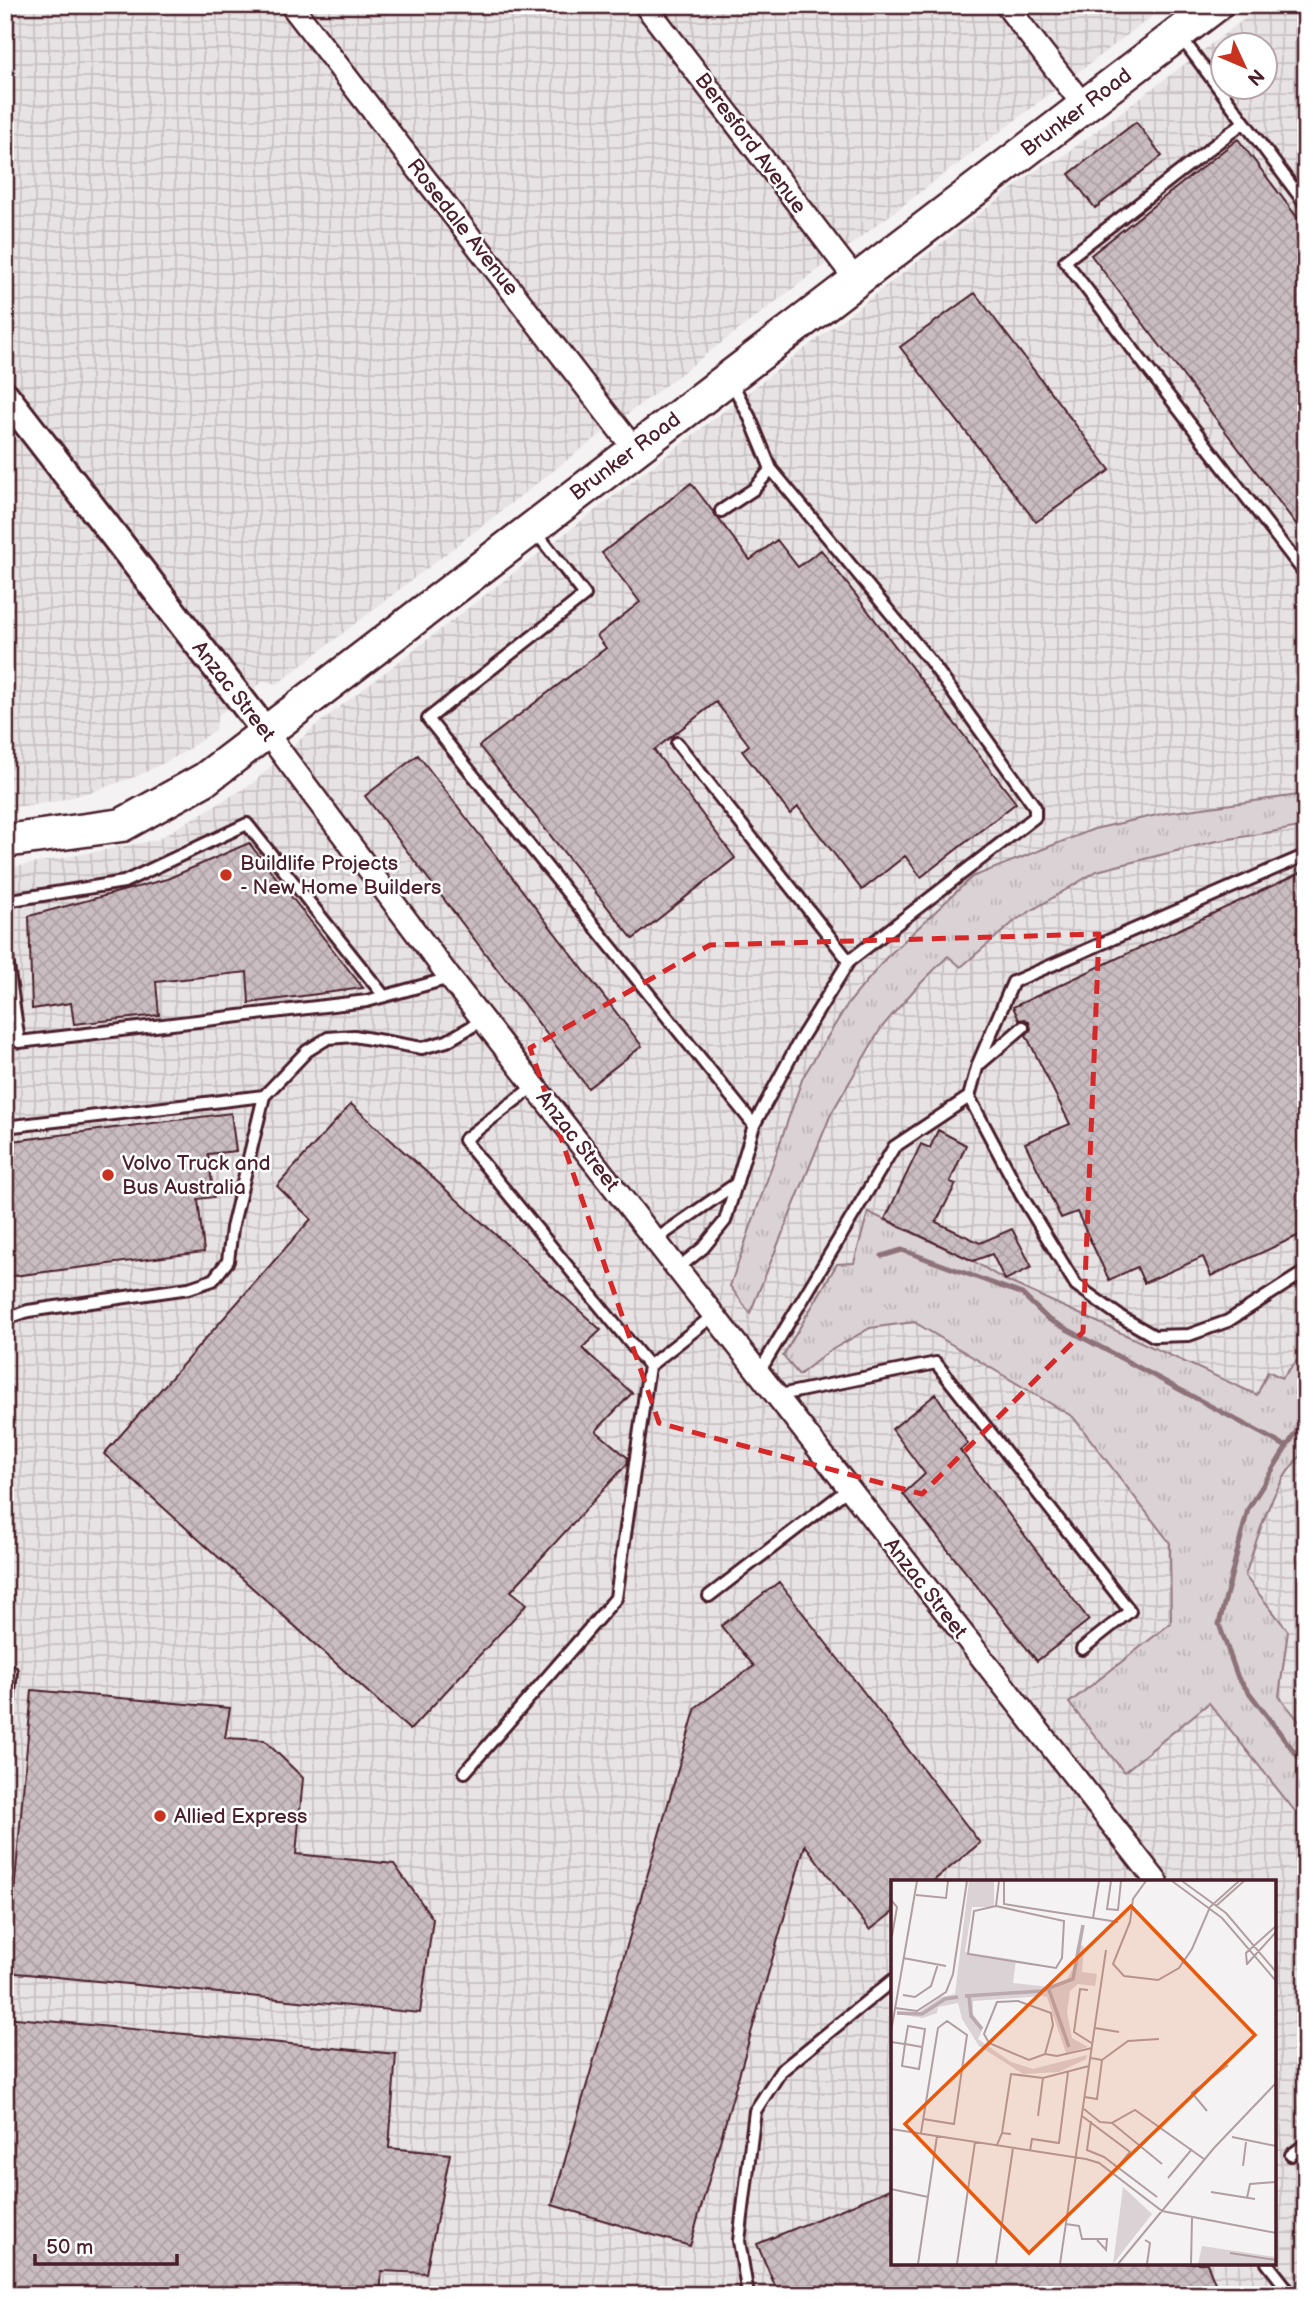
<svg xmlns="http://www.w3.org/2000/svg" width="1311" height="2300" viewBox="0 0 1311 2300" font-family="'Balsamiq Sans',sans-serif">
<defs>
<pattern id="industrial-grid" width="8" height="8" patternUnits="userSpaceOnUse" patternTransform="scale(1.75)"><rect width="8" height="8" fill="#e7e2e3"/><path d="M0 4h8M4 0v8" fill="none" stroke="#c8c1c3"/></pattern>
<pattern id="grass-tufts" width="24" height="20" patternUnits="userSpaceOnUse" patternTransform="scale(1.75)"><rect width="24" height="20" fill="#dbd2d5"/><path d="M3 7l-1-3M5 7V3M7 7l1-3M15 17l-1-3M17 17v-4M19 17l1-3" fill="none" stroke="#bdb4b7"/></pattern>
<pattern id="building-cross-hatch" width="8" height="8" patternUnits="userSpaceOnUse" patternTransform="scale(1.75)"><rect width="8" height="8" fill="#cabdc1"/><path d="M0 0l8 8M0 8l8-8" fill="none" stroke="#afa2a6"/></pattern>
</defs>
<rect width="100%" height="100%" fill="#f4f2f2"/>
<filter id="ink" filterUnits="userSpaceOnUse"><feTurbulence type="fractalNoise" baseFrequency=".0143" numOctaves="2"/><feDisplacementMap in="SourceGraphic" scale="14" xChannelSelector="R" yChannelSelector="G"/><feConvolveMatrix kernelMatrix="1 2 1 2 8 2 1 2 1" color-interpolation-filters="sRGB"/></filter>
<g filter="url(#ink)">
<!-- industrial -->
<path fill="url(#industrial-grid)" fill-rule="evenodd" d="M5 5H1167L584 447 277 684 264 681 218 715 215 730 181 754 140 775 94 791 54 802 5 808Z
M1263 5H1306V2295H5V869L156 840 252 784 314 727 1043 165 1059 159ZM1224 46H1266V88H1224ZM893 1882H1274V2263H893Z"/>
<!-- grass -->
<path fill="url(#grass-tufts)" stroke="#927880" stroke-width="2" d="M1306 794V826L1212 842 1097 871 1016 920 961 967 948 956 914 990 881 1028 831 1114 750 1313 730 1286 803 1077 847 1005 886 958 972 877 1094 829 1166 813Z
M868 1212 973 1261 1005 1280 1257 1395 1268 1371 1282 1378 1306 1350V1451C1273 1479 1258 1536 1245 1576L1288 1631 1279 1696 1306 1730V1825L1209 1703 1124 1772 1069 1703 1171 1623 1170 1543 1073 1417 914 1322 870 1328 828 1352 799 1375 783 1356 837 1264 854 1263Z"/>
<g fill="none" stroke-linecap="round" stroke-linejoin="round">
<!-- stream -->
<path stroke="#8d727a" stroke-width="5" d="M882 1256 902 1250 1022 1294 1048 1319 1287 1447
M1306 1416 1248 1509 1219 1624 1238 1678 1306 1767"/>
</g>
<!-- building -->
<path fill="url(#building-cross-hatch)" stroke="#4a1f2b" stroke-width="2" d="M1136 122 1162 156 1095 208 1069 174Z
M1238 139 1306 229V537L1091 255Z
M975 293 1110 470 1036 522 900 347Z
M691 483 750 560 777 540 798 567 821 550 1016 803 921 877 905 856 862 890 798 807 790 814 742 751 749 745 716 702 654 750 735 858 633 939 479 746 606 648 597 636 640 602 602 553Z
M418 755 642 1046 588 1088 365 796Z
M249 843 363 988 249 1003 247 972 156 982 159 1015 74 1024 71 1003 32 1009 29 916 167 879Z
M1306 870V1232L1211 1276 1203 1257 1144 1283 1137 1267 1109 1280 1077 1212 1061 1218 1025 1143 1070 1124 1026 1035 1031 1029 1029 1022 1025 1019 1019 1020 1013 1007Z
M351 1104 601 1330 582 1348 632 1393 596 1431 628 1458 627 1464 511 1591 527 1604 410 1730 104 1454 311 1219 277 1186Z
M231 1113 236 1151 208 1154 214 1197 198 1199 204 1252 5 1277V1142Z
M938 1130 966 1145 950 1182 956 1184 936 1222 980 1243 1012 1229 1032 1267 1005 1280 992 1254 973 1261 885 1219 921 1144 930 1148Z
M936 1394 968 1444 960 1450 1089 1620 1037 1661 903 1494 925 1474 892 1429Z
M779 1582 980 1843 932 1882H893V1912L870 1930 805 1845 690 2246 552 2205 696 1707 754 1666 721 1626Z
M32 1690 230 1708 225 1738 264 1740 303 1778 296 1854 394 1864 433 1919 420 2013 7 1972Z
M5 2017 396 2054 389 2148 450 2154 426 2273 382 2271 380 2295H5Z
M893 2188V2263H1207L1220 2295H779L757 2244Z"/>
<g fill="none" stroke-linecap="round" stroke-linejoin="round">
<!-- service casing -->
<g stroke="#4a1f2b" stroke-width="16">
<path id="service" d="M1180 36 1306 205
M1244 122 1065 261 1306 575
M721 511 754 489 771 469 750 418 730 379
M535 531 585 595 428 719 754 1125
M677 743 849 961
M5 901 124 882 247 824 384 996
M5 945 19 1042 367 1001 450 978
M981 1063 1023 1027
M534 1086 464 1140 649 1366 714 1315
M264 1096 307 1051 328 1038 354 1036 422 1048 447 1041 483 1020
M969 1097 1021 1195 1076 1285 1121 1317 1154 1336 1189 1335 1228 1321 1306 1271
M5 1127 264 1096 232 1228 228 1261 213 1280 189 1288 28 1311 5 1319
M655 1240 737 1183
M677 1269 703 1248 725 1221 754 1125 800 1040 849 961 1035 817V807L931 662 771 469
M758 1374 894 1147 969 1097 978 1064 1013 982 1306 855
M775 1396 936 1363 1130 1611 1082 1649
M709 1596 848 1489
M5 1670 11 1671 5 1739
M465 1772 616 1598 649 1366
M1291 2155 1306 2144
M1267 2263 1292 2295
M748 2295 739 2241 755 2111 781 2071 893 1980"/>
</g>
<!-- minor casing -->
<g stroke="#4a1f2b" stroke-width="26">
<path id="minor" d="M291 5 634 449
M645 5 856 280
M1006 5 1084 106
M266 732 450 978 1157 1882"/>
</g>
<!-- tertiary casing -->
<g stroke="#4a1f2b" stroke-width="32">
<path id="tertiary" d="M5 395 266 732"/>
</g>
<!-- primary casing -->
<g stroke="#4a1f2b" stroke-width="37">
<path id="primary" d="M5 841 122 825 205 779 1216 5"/>
</g>
<!-- service -->
<use href="#service" stroke="#fff" stroke-width="10"/>
<!-- minor -->
<use href="#minor" stroke="#fff" stroke-width="21"/>
<!-- tertiary -->
<use href="#tertiary" stroke="#fff" stroke-width="26"/>
<!-- primary -->
<use href="#primary" stroke="#fff" stroke-width="32"/>
</g>
</g>
<!-- marked area -->
<path fill="none" stroke="#d62828" stroke-width="5" stroke-dasharray="14 9" stroke-linejoin="round" d="M1099 934 1083 1332 922 1494 659 1423 530 1048 710 945Z"/>
<!-- markers -->
<g fill="#c8321e" stroke="#fff" stroke-width="2.5">
<circle cx="226" cy="875" r="7"/>
<circle cx="108" cy="1175" r="7"/>
<circle cx="160" cy="1816" r="7"/>
</g>
<g text-anchor="middle" stroke-width="5" stroke-linejoin="round" paint-order="stroke">
<!-- street labels -->
<g font-size="21" fill="#4a1f2b" stroke="#fff">
<text transform="translate(1076 112) rotate(-37)" y="7">Brunker Road</text>
<text transform="translate(751 143) rotate(53)" y="7">Beresford Avenue</text>
<text transform="translate(463 227) rotate(52)" y="7">Rosedale Avenue</text>
<text transform="translate(625 456) rotate(-37)" y="7">Brunker Road</text>
<text transform="translate(234 691) rotate(52)" y="7">Anzac Street</text>
<text transform="translate(578 1141) rotate(52)" y="7">Anzac Street</text>
<text transform="translate(926 1588) rotate(52)" y="7">Anzac Street</text>
</g>
<!-- poi labels -->
<g font-size="21" fill="#4a1f2b" stroke="#fff" text-anchor="start">
<text x="240" y="870">Buildlife Projects<tspan x="240" dy="24">- New Home Builders</tspan></text>
<text x="122" y="1170">Volvo Truck and<tspan x="122" dy="24">Bus Australia</tspan></text>
<text x="174" y="1823">Allied Express</text>
</g>
</g>
<!-- overview -->
<g transform="translate(891 1880)">
<rect width="385" height="385" fill="#f4f2f2"/>
<path d="M78 1H103V27H81L74 72 125 80 122 103 159 107 175 101 183 86 186 65 193 66 191 92 206 94 204 106 187 104 179 111 176 133 181 158 197 167 175 173 156 117 151 116 82 121V134L92 148 87 159 120 182 142 189 196 175 195 179 168 192 132 194 88 166 71 139 67 123 47 127 46 133 32 138 6 134H25L50 117 64 114Z" fill="#dbd2d5"/>
<path d="M232 307 261 334 222 384ZM311 366 385 377V384H307Z" fill="#dbd2d5"/>
<path fill="none" stroke="#baa9ae" stroke-width="3.5" d="M158 110 178 167M74 116 150 111 182 99 192 45M78 116 80 136 91 149M6 133 31 134 54 119 67 117"/>
<path fill="none" stroke="#b09ea2" stroke-width="2" d="M113 1V24L227 42M220 1 216 29 227 30 230 1M255 1 242 19 239 42 222 84 233 96 267 100 288 88 301 69 319 27 348 1M281 1 331 38 385 101M291 1 335 33 385 92M25 15 55 18 57 1M0 20 6 27 1 56M105 26 173 41 171 78 165 88 77 74 83 31ZM105 26 108 1M325 26 353 1M202 38 208 1M12 78 55 86M356 84 385 52M356 85 355 73 385 46M197 110 189 109 183 152 202 164M12 115 24 117 40 106 47 84M4 128 26 131 55 112 62 94 76 1M204 148 228 152M0 152 26 1M0 162 14 164 17 146 34 149 28 189 11 186 14 164 31 167M154 174 162 145 160 133 127 121 106 122 93 154 98 163 138 180 154 174 166 176 201 168M211 180 237 161 268 159M194 217 206 219 211 180 200 178M193 229 209 242 221 243M316 231 301 213 337 185M147 236 152 198M191 236 239 272 226 288M200 241 196 270 213 277 266 317M0 249 195 279 208 283 271 331 385 353M30 253 47 148 56 141 76 155 63 244 32 239M111 253 120 194 152 198 198 186M341 257 385 266M106 265 111 253 120 254M139 271 141 259 168 263 177 192M271 284 221 243 244 230 313 279M352 286 355 262M277 298 301 269M0 309 37 317M320 312 364 319M356 318 359 304 385 302M175 344 188 346 191 359H216L215 370 206 360M254 360 259 363 256 384M339 373 385 380M27 384 46 256M66 384 84 262M105 384 122 268M169 384 215 70M227 384 323 268 385 203M300 384 301 338"/>
<path fill="#e8590c" fill-opacity="0.15" stroke="#e8590c" stroke-width="3.5" d="M240 26 364 155 138 373 14 244Z"/>
<rect width="385" height="385" fill="none" stroke="#4a1f2b" stroke-width="3.5"/>
</g>
<!-- margin -->
<rect width="1311" height="2300" fill="none" stroke="#fff" stroke-width="28"/>
<rect x="14" y="14" width="1283" height="2272" fill="none" stroke="#4a1f2b" stroke-width="2.5" filter="url(#ink)"/>
<!-- north arrow -->
<g transform="translate(1244 66) rotate(134)"><circle r="33" fill="#ffffff" stroke="#b7a5aa" stroke-width="2"/>
<path d="M0-5L12 26L0 18L-12 26Z" fill="#c8321e"/>
<text y="-10" font-size="19" font-weight="bold" text-anchor="middle" fill="#4a1f2b">N</text>
</g>
<!-- scale -->
<path d="M35 2254v10h142v-10" fill="none" stroke="#4a1f2b" stroke-width="3.5"/>
<text x="46" y="2254" font-size="21" fill="#4a1f2b" stroke="#ffffff" stroke-width="5" paint-order="stroke">50 m</text>
</svg>
